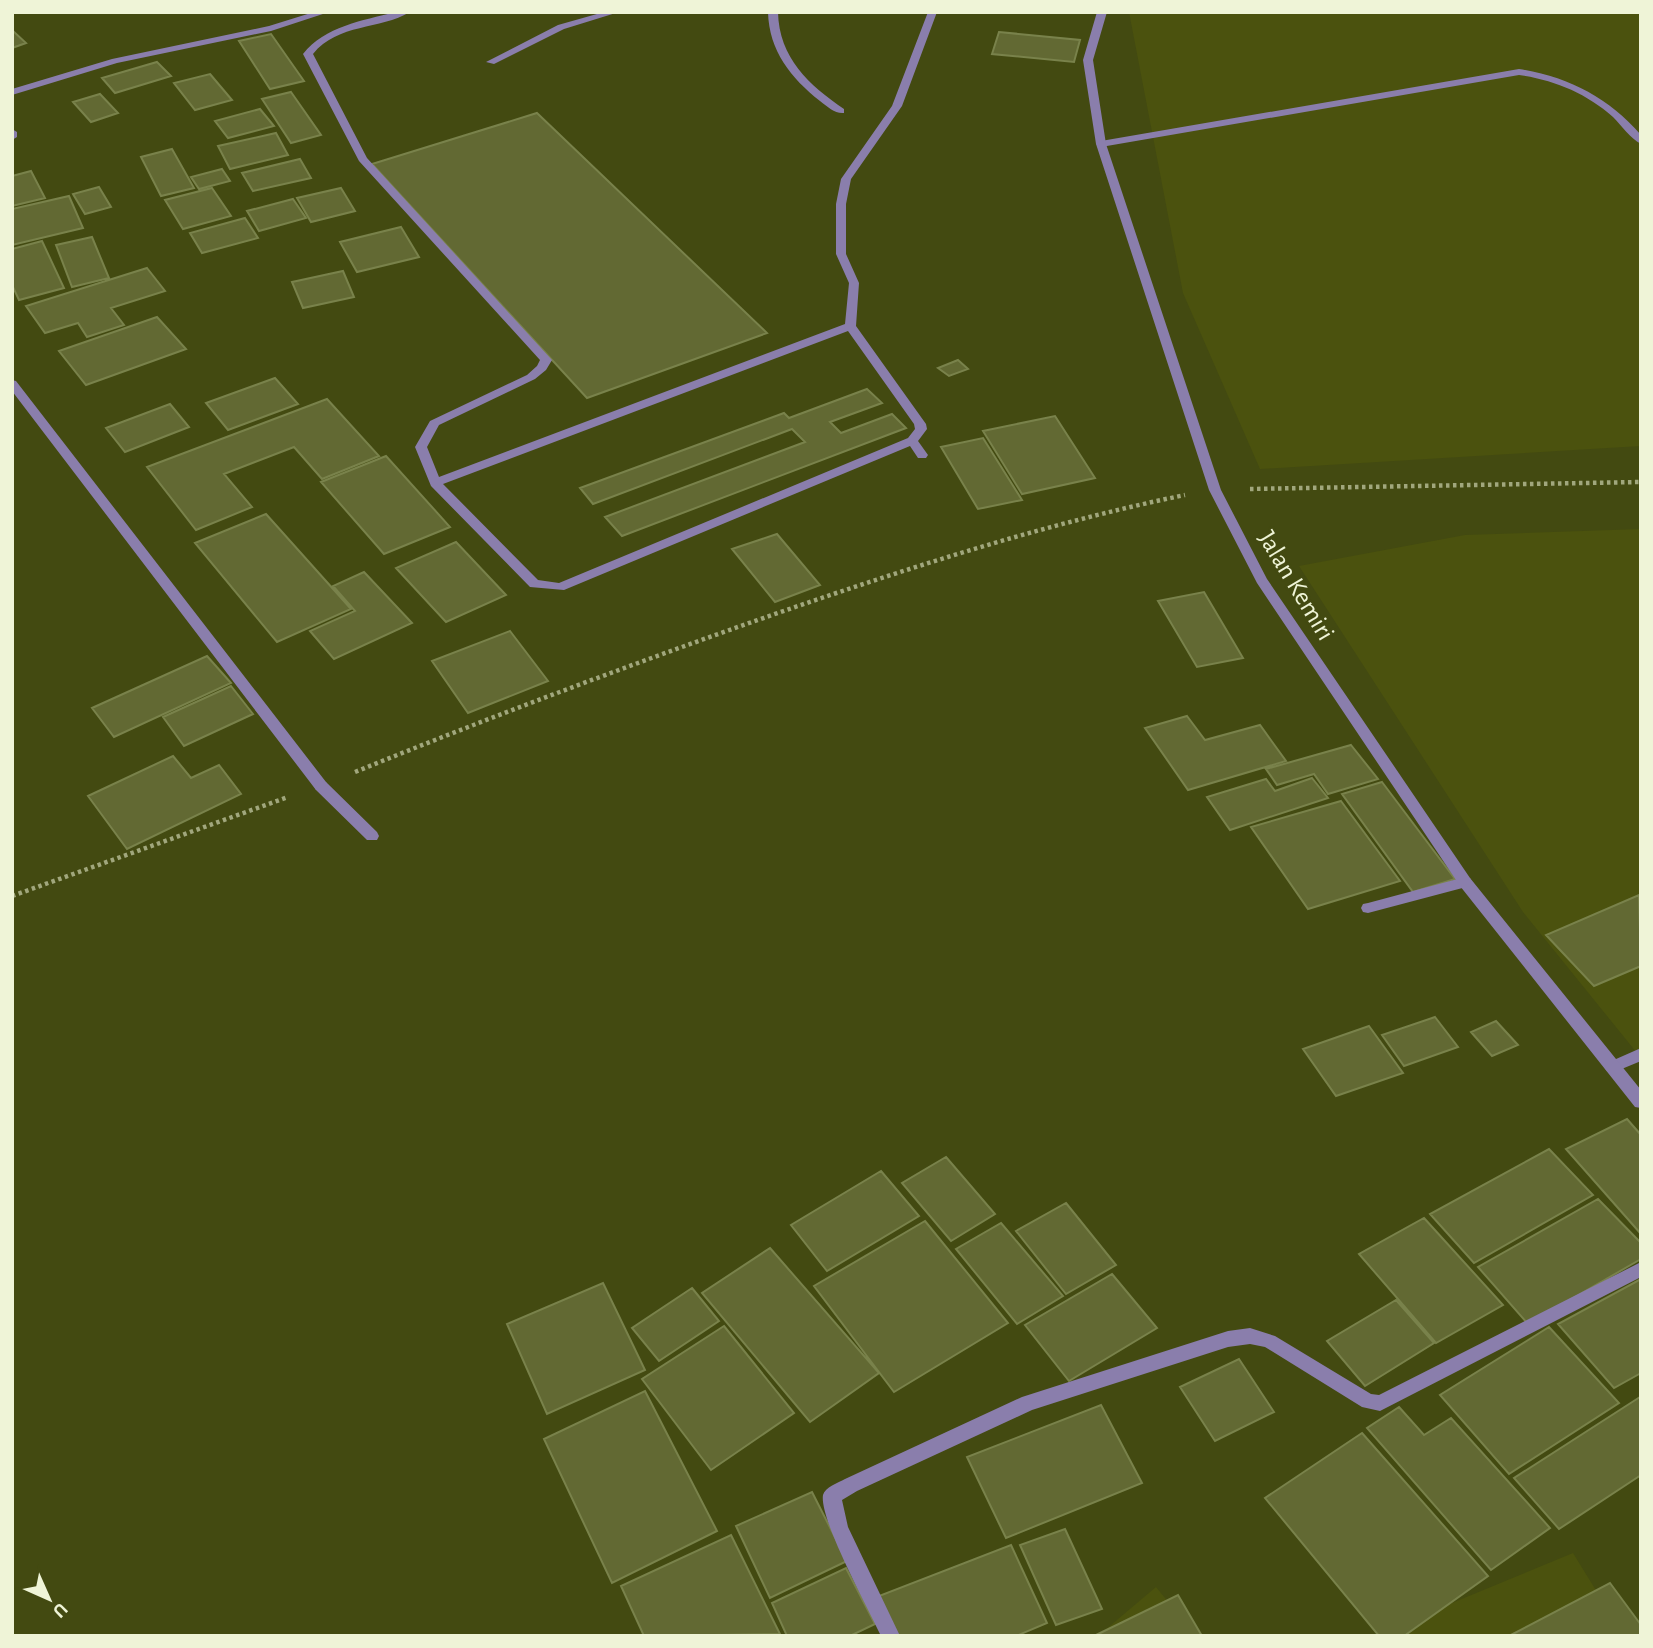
<svg xmlns="http://www.w3.org/2000/svg" width="1653" height="1648" viewBox="0 0 1653 1648" font-family="'Alegreya Sans',sans-serif">
<rect width="100%" height="100%" fill="#434a11"/>
<!-- built -->
<path fill="#4b520e" d="M1129 12H1641V446L1260 469 1183 293Z
M1641 529V1058L1523 912 1299 566 1465 535Z
M1573 1553 1624 1636H1372Z
M1156 1587 1196 1636H1098Z"/>
<!-- building -->
<path fill="#626933" stroke="#79824b" stroke-width="2" d="M12 30 26 43 12 48Z
M999 32 1080 40 1074 62 992 54Z
M271 34 304 81 270 89 239 41Z
M157 62 171 76 115 93 102 78Z
M210 74 232 100 195 110 174 83Z
M291 92 321 135 291 143 262 99Z
M100 94 118 113 91 122 73 102Z
M260 109 274 126 228 138 215 121Z
M537 113 767 333 587 398 372 164Z
M276 133 288 155 230 169 218 146Z
M172 149 194 188 161 196 141 157Z
M300 159 311 178 253 191 242 173Z
M222 169 230 181 199 189 191 177Z
M31 171 45 198 12 206V176Z
M99 187 111 207 85 214 73 194Z
M212 188 231 216 183 229 165 200Z
M341 188 355 211 311 222 297 198Z
M69 196 83 228 12 245V209Z
M293 199 306 218 259 231 247 211Z
M245 218 258 238 202 253 190 233Z
M401 227 419 257 357 272 340 242Z
M92 237 109 278 72 287 56 245Z
M42 241 64 288 19 300 12 285V249Z
M147 268 165 291 111 308 124 325 87 337 78 323 45 333 26 306Z
M343 271 354 297 303 308 292 282Z
M157 317 186 349 86 385 59 351Z
M958 360 968 369 949 376 938 368Z
M275 378 298 404 228 430 206 403Z
M867 389 882 403 830 422 841 433 892 414 906 428 622 536 605 517 805 442 792 429 593 504 580 488 784 413 789 418Z
M327 399 379 456 322 479 294 447 224 474 252 507 196 530 147 467Z
M170 404 189 427 125 452 106 428Z
M1055 416 1095 478 1022 494 983 431Z
M983 438 1022 500 978 509 941 447Z
M386 456 450 527 384 554 321 482Z
M266 514 351 609 277 642 195 543Z
M777 534 820 585 775 602 732 549Z
M456 542 506 595 446 622 396 568Z
M364 572 412 623 334 659 310 631 355 611 333 586Z
M1204 592 1243 658 1197 667 1158 601Z
M510 631 548 681 468 713 432 661Z
M207 656 231 683 114 737 92 708Z
M231 686 253 714 184 746 163 717Z
M1187 716 1205 740 1260 725 1286 761 1188 790 1145 728Z
M1351 745 1378 779 1328 794 1314 774 1277 785 1266 769Z
M173 756 191 778 219 765 241 794 127 849 88 796Z
M1312 778 1328 798 1230 830 1207 797 1266 779 1275 791Z
M1382 782 1455 879 1413 892 1342 794Z
M1341 801 1400 881 1308 909 1251 827Z
M1639 895 1641 966 1594 986 1546 935Z
M1435 1017 1458 1047 1404 1066 1382 1035Z
M1496 1021 1518 1045 1492 1056 1471 1032Z
M1369 1026 1403 1073 1336 1096 1303 1049Z
M1627 1119 1641 1135V1234L1566 1149Z
M1549 1149 1593 1195 1474 1263 1430 1214Z
M946 1157 995 1214 951 1241 902 1183Z
M881 1171 919 1216 827 1271 791 1225Z
M1598 1199 1641 1243V1259L1528 1324 1478 1267Z
M1066 1203 1116 1265 1066 1294 1016 1231Z
M1424 1218 1503 1305 1436 1343 1359 1254Z
M925 1221 1008 1323 894 1392 814 1286Z
M1001 1223 1063 1296 1017 1324 956 1249Z
M770 1248 879 1373 810 1422 702 1293Z
M1112 1274 1157 1328 1069 1381 1025 1325Z
M1641 1279V1373L1614 1388 1558 1324Z
M603 1283 645 1370 547 1414 507 1324Z
M692 1288 719 1321 659 1361 632 1328Z
M1396 1300 1434 1343 1365 1386 1327 1341Z
M724 1326 794 1413 711 1470 642 1379Z
M1549 1327 1619 1403 1509 1474 1440 1395Z
M1239 1359 1274 1412 1215 1441 1180 1387Z
M645 1391 717 1531 612 1583 544 1439Z
M1640 1397 1641 1475 1559 1529 1514 1478Z
M1101 1405 1142 1483 1006 1538 967 1457Z
M1399 1407 1424 1435 1451 1418 1550 1528 1491 1570 1367 1428Z
M1362 1433 1488 1576 1404 1636H1379L1265 1498Z
M812 1492 847 1561 770 1598 736 1526Z
M1065 1529 1102 1609 1056 1625 1020 1545Z
M731 1535 780 1634 644 1636 621 1586Z
M1011 1545 1047 1623 1016 1636H896L879 1596Z
M846 1568 875 1624 850 1636H787L772 1603Z
M1610 1583 1641 1625V1636H1509Z
M1178 1595 1202 1636H1094Z"/>
<g fill="none" stroke-linecap="round" stroke-linejoin="round">
<!-- path -->
<path stroke="#a1a77d" stroke-width="4.5" stroke-dasharray="3.5 3.5" stroke-linecap="butt" d="M1250 489 1641 482
M355 772C493 716 632 664 772 615 908 568 1044 524 1185 495
M12 896 288 797"/>
<!-- service -->
<path fill="#8a7eac" fill-rule="evenodd" d="M395 12H410C380 30 338 23 313 54L367 158 552 360 546 370 535 379 439 425 427 447 439 477 845 324 849 283 836 254V204L841 179 892 106 928 12H937L902 106 851 179 846 204V254L859 283 856 326 926 424 927 429 918 441 928 455 926 458H918L910 446 564 590 530 587 431 486 415 447 430 421 527 375 537 366 540 360 359 161 303 54C325 26 362 21 395 12ZM848 331 914 424 915 429 908 438 559 583 538 580 443 484Z
M604 12H619L564 29 494 64 486 62 558 25Z
M768 12H778C779 58 809 85 844 109V113C835 114 828 107 820 101 791 78 769 51 768 12Z
M1519 69C1568 77 1608 97 1641 135V144C1630 138 1622 126 1613 117 1586 93 1554 80 1519 75L1101 147 1096 144 1101 141Z
M321 781 326 782 377 832 379 836 377 840H367L316 790 314 786 316 782Z
M1465 877 1470 878 1472 882 1470 886 1368 913 1363 912 1361 908 1363 904 1368 903Z
M1641 1048V1061L1612 1073 1607 1071 1604 1067 1607 1063Z"/>
<!-- minor -->
<path fill="#8a7eac" fill-rule="evenodd" d="M314 12H329L271 31 117 63 12 95V89L112 59 269 26Z
M12 129 17 132V137L12 140Z
M12 380 16 381 326 782 328 786 326 790H316L12 391Z
M1641 1262V1277L1380 1411 1362 1407 1265 1347 1250 1344 1228 1347 1032 1410 857 1491 842 1500 848 1527 900 1636H881C869 1610 819 1519 823 1495 825 1487 838 1483 845 1479L1022 1397 1228 1331 1250 1328 1275 1336 1371 1394 1379 1395Z"/>
<!-- tertiary -->
<path fill="#8a7eac" fill-rule="evenodd" d="M1097 12H1107L1093 60 1106 144 1221 490 1267 579 1470 878 1641 1090V1108L1635 1107 1460 886 1257 583 1209 490 1096 144 1083 60Z"/>
</g>
<g text-anchor="middle" stroke-width="5" stroke-linejoin="round" paint-order="stroke">
<!-- street labels -->
<g font-size="26" fill="#eff4d7" stroke="#434a11">
<text transform="translate(1297 585) rotate(59)" y="9">Jalan Kemiri</text>
</g>
</g>
<!-- border -->
<rect width="1653" height="1648" fill="none" stroke="#eff4d7" stroke-width="28"/>
<!-- north arrow -->
<g transform="translate(49 1599) rotate(135)" stroke="#434a11" stroke-width="5" paint-order="stroke">
<path d="M0-5L12 26L0 18L-12 26Z" fill="#eff4d7"/>
<text y="-10" font-size="19" font-weight="bold" text-anchor="middle" fill="#eff4d7">U</text>
</g>
</svg>
